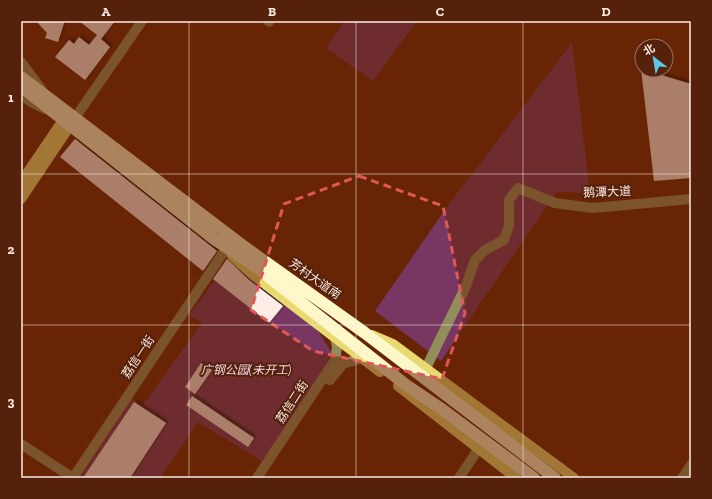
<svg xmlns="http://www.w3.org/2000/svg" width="712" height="499" viewBox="0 0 712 499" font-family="'Zilla Slab','Noto Sans SC',serif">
<defs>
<filter id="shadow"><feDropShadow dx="2.5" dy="-2.5" stdDeviation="1" flood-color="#0009"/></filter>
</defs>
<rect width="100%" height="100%" fill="#682505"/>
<!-- green -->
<path fill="#773762" d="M345 21H417L373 81 326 48Z
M572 43 590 194 557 191 441 361 375 311 449 204Z
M231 259 317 329 331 352 325 369 262 461 198 422 160 478H80L132 399 143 405 202 323 189 315Z"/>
<!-- building -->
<path fill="#fdebe5" filter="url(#shadow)" d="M36 21H59L64 23 58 42 45 38 47 33Z
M79 21H115L101 39 110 47 85 80 55 57 69 40 74 44 79 37 89 45 97 35Z
M641 69 691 84V178L654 181Z
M75 139 217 251 203 271 60 157Z
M227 259 249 280 283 306 269 323 213 279Z
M201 363 212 370 195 394 185 387Z
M192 396 254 438 248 447 186 405Z
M134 402 166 423 130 478H83Z"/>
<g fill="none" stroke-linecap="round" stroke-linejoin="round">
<!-- minor -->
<path stroke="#938c5b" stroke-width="10" d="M268 21 269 22
M21 62 42 90
M21 95 31 102 45 109
M75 118 142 21
M426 368 466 286 475 260 485 250 504 240 509 225V200L518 188 555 203 593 208 691 199
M330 380 343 364 362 358
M21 444 73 478
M73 478 225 250
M257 478 335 360 337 347 335 337
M459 478 479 448
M682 478 691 465"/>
<!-- major -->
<path stroke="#e9da70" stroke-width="10" d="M21 182 63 120
M21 199 70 126
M232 256 253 275 380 372
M372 335 393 344 574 478
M398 386 516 478"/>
<!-- highway -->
<path stroke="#fdf7c9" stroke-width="12" d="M21 77 246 248 365 333 555 478
M23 88 214 239 259 269 406 385 443 410 534 478"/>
</g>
<!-- marked area -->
<path d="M0 0H712V499H0ZM359 176 443 206 465 313 442 379 313 351 251 310 284 204Z" fill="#682505" fill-opacity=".55" fill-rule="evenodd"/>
<path fill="none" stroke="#df5857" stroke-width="3" stroke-dasharray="8 5" stroke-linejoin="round" d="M359 176 443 206 465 313 442 379 313 351 251 310 284 204Z"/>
<!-- grid -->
<path fill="none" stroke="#fbeae3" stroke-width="1" stroke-opacity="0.55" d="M189 21V478M356 21V478M523 21V478M21 174H691M21 325H691"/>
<g text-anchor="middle" stroke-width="4" stroke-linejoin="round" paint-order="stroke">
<!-- street labels -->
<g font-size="12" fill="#fbeae3" stroke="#55210b">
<text transform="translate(607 192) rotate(-2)" y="4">鹅潭大道</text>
<text transform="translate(315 279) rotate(35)" y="4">芳村大道南</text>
<text transform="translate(138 357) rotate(-56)" y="4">荔信一街</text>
<text transform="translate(292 402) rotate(-57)" y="4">荔信二街</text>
</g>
<!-- park labels -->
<g font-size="12" font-style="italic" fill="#f2d7e7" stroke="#55210b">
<text x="246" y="374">广钢公园(未开工)</text>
</g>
</g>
<!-- border -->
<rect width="712" height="499" fill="none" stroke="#55210b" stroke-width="44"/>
<!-- north arrow -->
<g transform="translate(654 58) rotate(329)"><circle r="19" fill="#55210b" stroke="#977161"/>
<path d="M0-3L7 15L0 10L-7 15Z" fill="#5dc7e8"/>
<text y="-6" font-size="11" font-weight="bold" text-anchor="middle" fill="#fbeae3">北</text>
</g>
<rect x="22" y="22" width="668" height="455" fill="none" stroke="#fbeae3" stroke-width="1.5"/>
<g font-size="13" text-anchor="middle" font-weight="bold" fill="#fbeae3">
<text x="106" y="16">A</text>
<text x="272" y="16">B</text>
<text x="440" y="16">C</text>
<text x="606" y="16">D</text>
<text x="11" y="102">1</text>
<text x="11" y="254">2</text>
<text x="11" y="406">3</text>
</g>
</svg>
